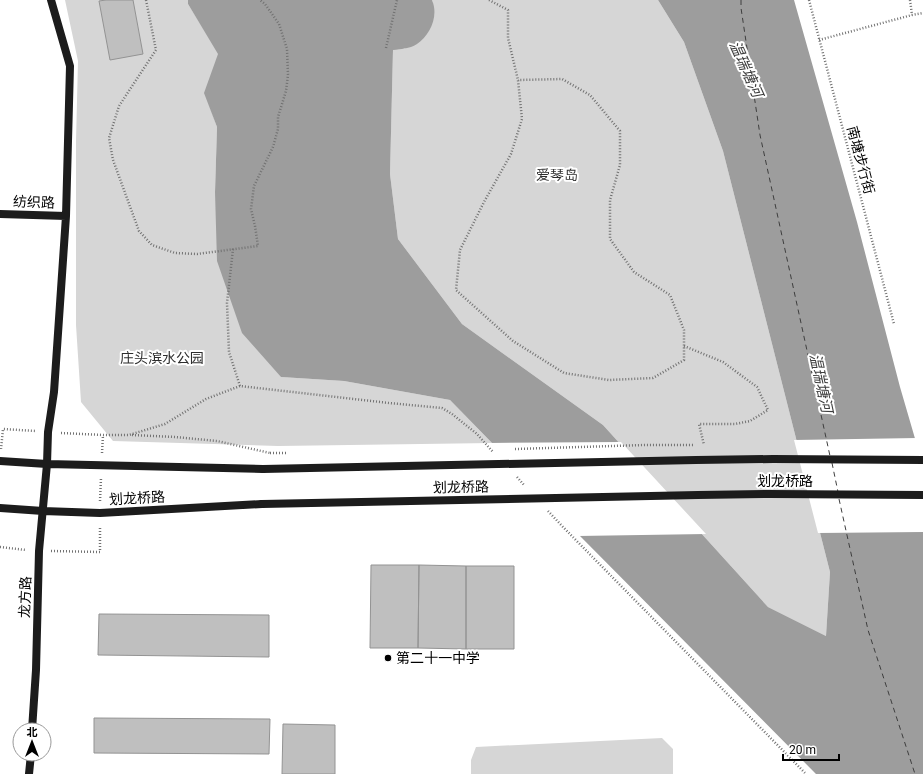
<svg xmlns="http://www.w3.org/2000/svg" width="923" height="774" viewBox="0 0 923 774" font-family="Roboto,'Noto Sans SC',sans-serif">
<rect width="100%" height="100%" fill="#fff"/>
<!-- green -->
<path fill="#d6d6d6" d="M65 0H188V4L219 54 205 93 217 127 215 192 281 377 344 381 450 400 492 443 278 446 113 441 81 402 76 325V141L78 61Z
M432 0H658L684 42 723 151 830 572 826 636 768 607 603 425 462 324 398 239 390 174 393 49H405L433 3Z
M662 738 673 749V774H471V760L476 747Z"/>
<!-- water -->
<path fill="#9d9d9d" d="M188 0H432C439 16 430 35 417 44 409 49 401 49 393 50L390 174 398 239 462 324 603 425 768 607 826 636 830 572 723 151 684 42 658 0H794L857 222 900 387 923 466V774H816L580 536 553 501 492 443 450 400 344 381 281 377 242 333 217 261 215 192 217 127 204 93 218 54 188 4Z"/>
<!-- pier -->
<path fill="#fff" d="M917 438 923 459V532L818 533 794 440Z
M621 442 706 534 578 536 552 502 489 443Z"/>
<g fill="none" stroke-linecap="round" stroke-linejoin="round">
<!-- ferry -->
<path stroke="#3e3e3e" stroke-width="1" stroke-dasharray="5 4" stroke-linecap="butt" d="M741 0V8L760 135 830 456
M832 463 838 492
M839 499 868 630 915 774"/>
</g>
<!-- building -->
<path fill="#bfbfbf" stroke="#939393" d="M106 0H133L143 54 110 60 99 1Z
M371 565H419L418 648H370Z
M419 565 466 566V649L418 648Z
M466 566H514V649H466Z
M99 614 269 615V657L98 655Z
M94 718 270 719 269 754 94 753Z
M283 724 335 725V774H282Z"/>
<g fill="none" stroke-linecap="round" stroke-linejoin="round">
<!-- path -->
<path stroke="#717171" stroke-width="2.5" stroke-dasharray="1 2" stroke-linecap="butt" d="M146 0 156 50 119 106 109 138 113 160 139 231 152 245 175 253 197 254 258 246 255 226 251 209 254 186 273 147 278 129V117L286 91 288 75 287 49 279 24 265 4 260 0
M489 0 508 10V38L518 80 522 119 511 154 484 202 460 250 456 290 513 341 564 373 609 380 653 378 684 360V330L670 295 634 272 610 239V200L620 165V131L590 95 562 79 518 80
M809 0 894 324
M910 0 912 15
M819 40 912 15 923 13
M386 48 397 0
M233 249 227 303 229 352 240 386 389 403 442 408 452 414 477 434 493 452
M684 346 723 362 757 387 768 410 750 421 735 424H699L704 445
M61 433 103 435H129L165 424 206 399 240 386
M132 435 175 437 217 441 270 453
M1 449 3 429 36 431
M102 453 103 435
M517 477 524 485
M100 501 101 478
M548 511 563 527 806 774
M0 547 26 550
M51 551 100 552V526"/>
<!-- secondary -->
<path stroke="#1c1c1c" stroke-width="8" d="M0 214 66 216
M0 461 47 464 263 469
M0 508 43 511 100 513 262 504
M32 730 36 670 39 551 47 464 48 432 54 392 66 216 70 66 51 0
M29 774 31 754"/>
<!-- path-bridge -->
<path stroke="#717171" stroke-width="2.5" stroke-dasharray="1 2" stroke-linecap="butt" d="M515 449 645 445H694
M270 453H288"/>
<!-- secondary-bridge -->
<path stroke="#1c1c1c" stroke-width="8" d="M263 469 696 460 773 459 923 460
M262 504 698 495 771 494 923 495"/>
</g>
<!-- markers -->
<circle fill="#000" stroke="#fff" stroke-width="1.5" cx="388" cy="658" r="4"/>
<g text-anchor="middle" stroke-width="4" stroke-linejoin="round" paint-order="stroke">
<!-- street labels -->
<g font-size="14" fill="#000" stroke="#fff">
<text transform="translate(861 160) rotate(75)" y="5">南塘步行街</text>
<text transform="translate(34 202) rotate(2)" y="5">纺织路</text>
<text x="785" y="486">划龙桥路</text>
<text transform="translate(461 487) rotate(-1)" y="5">划龙桥路</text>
<text transform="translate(137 498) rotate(-3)" y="5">划龙桥路</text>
<text transform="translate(25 597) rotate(-88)" y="5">龙方路</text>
</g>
<!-- park labels -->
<g font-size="14" fill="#2d2d2d" stroke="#fff">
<text x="557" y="180">爱琴岛</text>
<text x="162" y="363">庄头滨水公园</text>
</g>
<!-- poi labels -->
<g font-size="14" fill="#000" stroke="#fff" text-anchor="start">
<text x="396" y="663">第二十一中学</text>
</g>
<!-- water labels -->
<g font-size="15" font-style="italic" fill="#3e3e3e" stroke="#fff">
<text transform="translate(746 69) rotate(66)" y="5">温瑞塘河</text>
<text transform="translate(821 383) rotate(78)" y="5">温瑞塘河</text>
</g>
</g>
<!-- north arrow -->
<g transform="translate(32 742)"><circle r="19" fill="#ffffff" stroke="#999999"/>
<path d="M0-3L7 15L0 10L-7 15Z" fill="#000000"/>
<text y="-6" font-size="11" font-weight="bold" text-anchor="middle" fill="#000000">北</text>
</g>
<!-- scale -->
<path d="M783 754v6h56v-6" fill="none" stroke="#000000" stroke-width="2"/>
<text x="789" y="754" font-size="12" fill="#000000" stroke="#ffffff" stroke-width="3" paint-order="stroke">20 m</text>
</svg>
